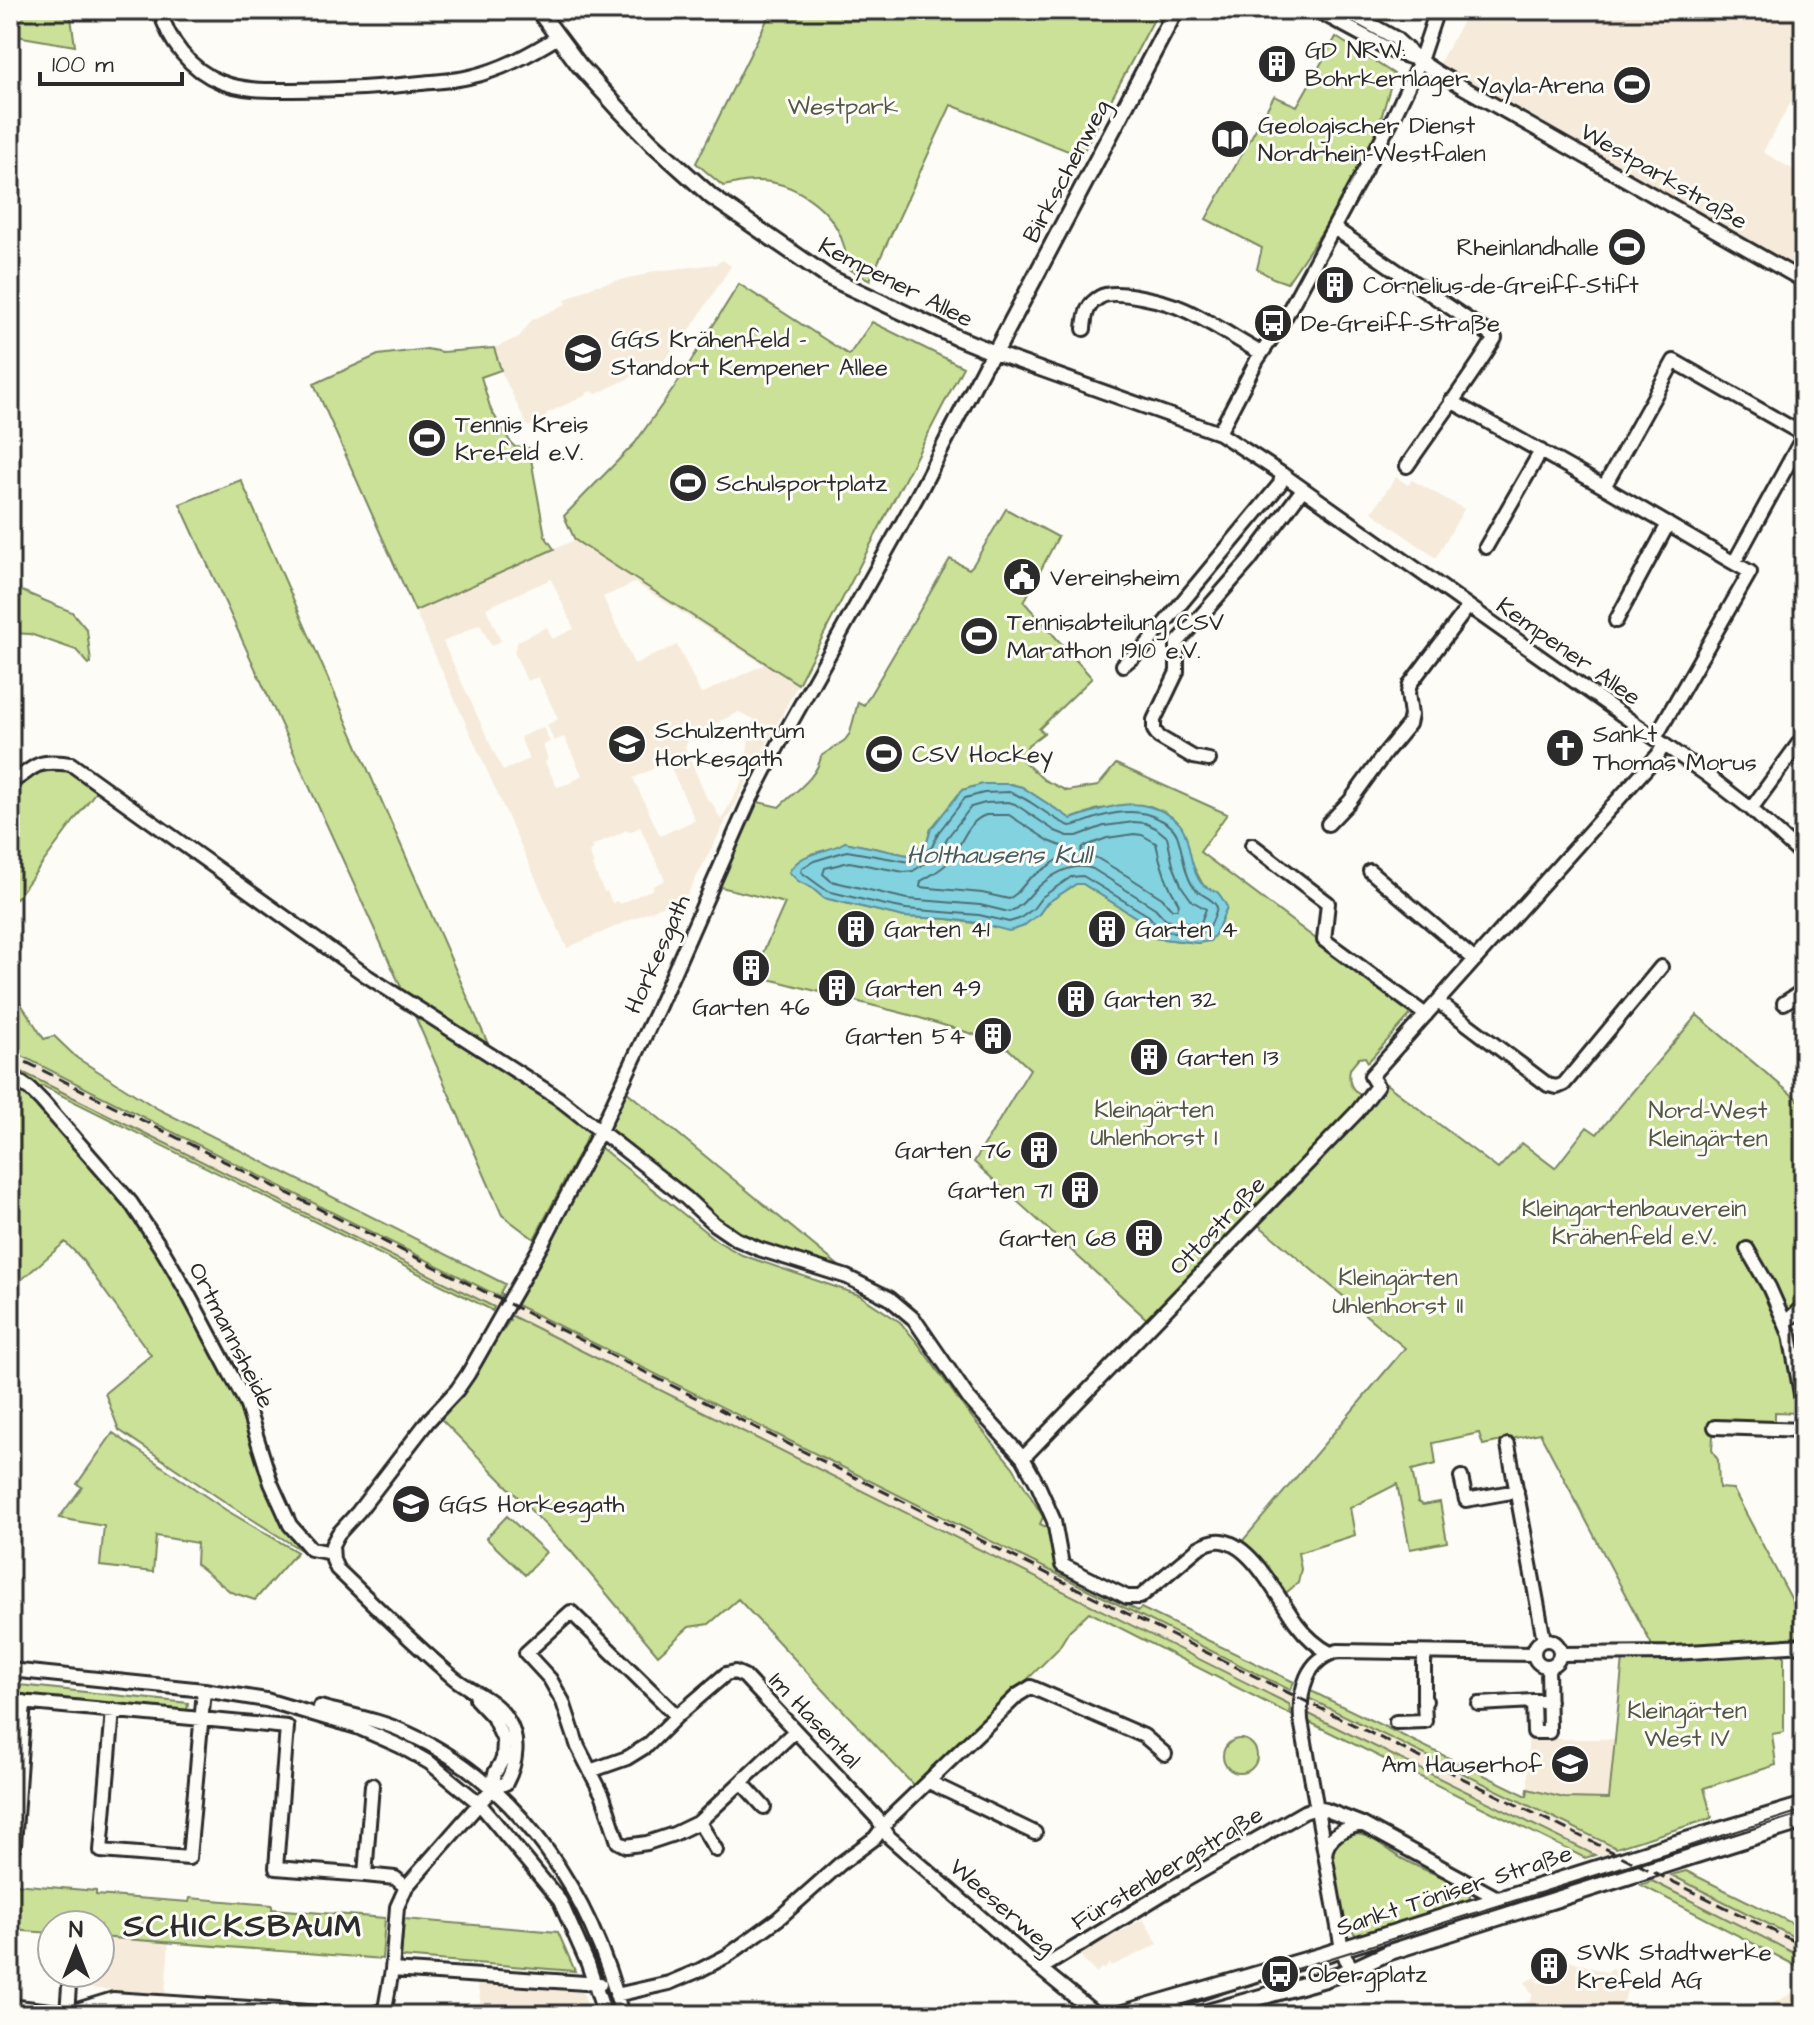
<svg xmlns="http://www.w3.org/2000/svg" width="1814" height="2025" viewBox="0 0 1814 2025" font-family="'Architects Daughter',sans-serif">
<rect width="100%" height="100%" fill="#fdfcf7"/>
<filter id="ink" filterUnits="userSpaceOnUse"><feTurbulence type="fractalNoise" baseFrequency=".0125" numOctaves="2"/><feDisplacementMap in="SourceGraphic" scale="16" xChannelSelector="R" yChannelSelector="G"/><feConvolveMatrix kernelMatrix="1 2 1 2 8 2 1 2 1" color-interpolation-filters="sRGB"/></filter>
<g filter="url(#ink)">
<!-- built -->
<path fill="#f6ebda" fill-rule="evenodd" d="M1469 10H1804V79L1763 152 1804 176V273L1437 67Z
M723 260 731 266 688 333 685 332 668 356 659 364 596 394 592 391 587 393V395L547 413 546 419 528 427 501 371 494 348 519 337 532 320 566 304 565 300 593 286 648 274V272L716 264Z
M1396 477 1408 485 1412 480 1464 509 1436 558 1372 512Z
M575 540 798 684 687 895 567 948 415 611ZM551 579 574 629 552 639 547 627 518 641 514 652 527 681 538 677 558 719 547 725 554 741 564 737 582 775 570 783 557 787 545 762 548 760 543 745 550 742 543 727 520 737 529 759 503 771 443 642 480 624 491 646 501 641 486 608ZM635 583 763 664V665L701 694 677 645 634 664 603 597ZM739 712 754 719 749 735 745 777 721 820 712 803 707 799 685 747 691 735ZM668 762 695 820 660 836 633 778ZM640 827 665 880 653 886V889L619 904 617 901 612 903 607 891 604 892 592 865 594 864 589 852 593 849 592 846 627 830 629 832Z
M10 1052 1290 1690 1794 1937 1804 1942V1958L1652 1881 1289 1704 10 1066Z
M1528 1739H1615L1609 1799 1564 1798 1528 1789Z
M1143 1919 1158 1944 1112 1966 1110 1963 1104 1970 1102 1967 1096 1973 1086 1963 1080 1954Z
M100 1937 169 1942 165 1994 74 1987 75 1973H100Z
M1566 1959 1608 1973 1611 1968 1626 1973 1630 1981 1620 2015H1494L1530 2001 1532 1998V1994L1525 1982 1535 1977 1539 1983 1548 1978V1973L1550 1978 1556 1975 1553 1969 1554 1966Z
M477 1984 583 1992 590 2015H483Z
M1804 1987V2015H1750Z"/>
<!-- green -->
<path fill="#cae197" stroke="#7a8661" stroke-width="2" fill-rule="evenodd" d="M10 10H70L75 46 10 35Z
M772 10H1159L1081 156 951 105 870 280 847 268C846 260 846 251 843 243 832 207 792 180 755 181 744 181 734 184 723 186L696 163Z
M1336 37 1394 74 1367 166 1287 283 1273 278 1257 269 1262 248 1206 219 1274 96 1297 106Z
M739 284 849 355 872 322 963 367 798 684 575 540 564 516 635 443 676 385Z
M494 348 501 370 481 377 491 410 511 443 515 447 529 448 545 536 554 549 415 611 314 384 378 355 427 349 442 352Z
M241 480 492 1053 406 998 180 504Z
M1006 509 1058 537 1024 602 1092 678 1039 729 1044 733 1028 745 1022 760 1044 780 1067 791 1098 786 1116 764 1227 814 1200 852 1413 1012 1368 1062 1365 1057 1359 1058 1350 1069C1348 1081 1350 1088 1360 1095L1364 1089 1367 1091 1358 1102 1150 1322 974 1162 1030 1069 1002 1043 910 1015 753 975 785 903 717 886 754 801 779 807C794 792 818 777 821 756L845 740 850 733 858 702 864 705 950 559 969 569 973 565ZM983 784H1010L1022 787 1071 819 1098 809 1150 806 1164 812 1176 820 1186 837 1190 860 1204 887 1218 893 1227 907 1216 933 1210 940 1198 943 1155 938 1145 923 1083 884H1076L1047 903 1039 914 992 926 948 919 904 917 824 898 812 888 811 854 838 847 845 842 907 855 927 842 931 829 962 790Z
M10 586 72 612 87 630 91 663 89 664 76 650 30 634 10 633Z
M56 768C74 768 85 777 99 787L10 907V794L27 777Z
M10 987 44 1039 54 1036 77 1058 158 1109 505 1284 500 1293 502 1294 500 1297 10 1050Z
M411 1007 561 1104 592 1128 534 1239 502 1215Z
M1697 1015 1804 1105V1299L1780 1322 1786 1339 1799 1413 1775 1412V1424L1714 1422 1712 1450 1718 1460 1719 1488 1733 1489 1801 1617 1804 1641 1654 1649 1540 1433 1483 1445 1479 1433 1433 1443 1436 1464 1412 1470 1418 1502 1423 1505 1440 1502 1447 1542 1410 1549 1397 1484 1350 1508 1355 1535 1298 1553 1301 1569 1298 1583 1282 1596 1240 1544 1405 1348 1256 1223 1365 1110 1386 1084 1498 1169 1522 1143 1555 1168 1587 1127 1597 1134Z
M10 1066 494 1307 492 1311 488 1308 43 1086 34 1089 10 1076Z
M10 1080 33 1099 127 1206 157 1250 207 1340 242 1406 254 1439 272 1501 288 1534 304 1552 231 1506 119 1430 105 1393 151 1355 80 1257 65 1242 12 1288 10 1286Z
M626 1091 845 1271 754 1243 717 1222 606 1133Z
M600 1147 717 1241 742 1255 859 1295 900 1322 917 1342 965 1409 1013 1467 1043 1517 1040 1524 1052 1530 1058 1569 1138 1611 1141 1608 1294 1682 1290 1690 513 1303 515 1300 518 1301Z
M508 1314 1289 1704 1291 1715 1089 1612 1069 1631 1058 1649 917 1789 738 1599 709 1624 689 1627 658 1655 570 1550 441 1419 510 1320 506 1317Z
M113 1433 226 1510 297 1552 255 1600 231 1592 196 1564 197 1543 156 1536 153 1572 100 1566 104 1526 59 1518 82 1487 77 1484Z
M507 1516 546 1552 525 1575 486 1538Z
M1784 1653V1732L1772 1734 1776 1765 1704 1788 1712 1818 1616 1848 1306 1697 1307 1689 1527 1796 1528 1789 1564 1798 1609 1799 1623 1659Z
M10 1684 188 1703 187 1711 10 1697Z
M1305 1712 1595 1855 1585 1858 1307 1721Z
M1223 1756a17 17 0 1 1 34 0a17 17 0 1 1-34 0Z
M1804 1808V1816L1367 1955 1364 1946Z
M1352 1834C1373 1834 1384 1848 1401 1858 1412 1864 1424 1870 1435 1874 1444 1878 1463 1881 1469 1890 1471 1894 1470 1897 1469 1902L1358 1937 1344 1923 1331 1856 1337 1842Z
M1686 1871 1804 1929V1942L1671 1875Z
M1652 1881 1804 1958V1970L1641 1885Z
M14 1884 96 1891V1895L189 1902 190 1898 272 1905V1909L385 1918 382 1959 100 1937V1925H52V1933L10 1930V1888H13Z
M404 1919 558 1932 575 1971 401 1957Z"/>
<!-- water -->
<path fill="#83d2e0" stroke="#608f98" stroke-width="2" d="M983 784H1010L1022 787 1071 819C1103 808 1135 795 1167 814 1174 818 1181 823 1184 831 1190 846 1190 863 1198 878 1203 888 1208 887 1217 892 1221 895 1224 902 1227 907L1216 933 1210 941 1198 943 1155 938 1145 923 1083 884H1076L1047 903 1039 914 1022 927 1009 931 978 923 948 919 904 917 824 898 812 888 798 881 789 872C802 850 826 854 845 842L907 855 927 842 931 829 962 790Z"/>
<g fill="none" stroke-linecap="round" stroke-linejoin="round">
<!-- shore -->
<path stroke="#4e6e73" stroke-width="2" d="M1009 792C1031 798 1048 818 1070 826 1080 825 1089 820 1099 817 1119 811 1141 809 1159 819 1167 823 1174 827 1177 835 1183 851 1183 868 1191 883 1199 898 1210 894 1217 907 1208 946 1193 933 1160 930L1149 916 1083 876 1071 877 1042 897 1033 909 1019 919 1009 922 979 915 906 909 881 904 827 891 801 872 802 868 814 861 847 851 910 862 932 847 938 833 965 798 984 793Z
M1008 802 1015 804 1055 831 1068 836H1077L1104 826 1134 822 1145 823 1156 828 1167 837 1173 865 1182 887 1192 901 1206 909 1201 922 1197 924 1166 920 1155 908 1093 869C1072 861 1049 876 1034 891 1025 900 1021 907 1009 912L980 905 907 899 831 881 823 874 825 868 849 862 904 872 913 871 940 854 947 838 971 807 985 803Z
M986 815H1009L1049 841 1066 848 1068 853 1029 879 1017 893 1009 899 982 893 920 887 921 881C931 875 944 869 951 859 962 844 967 821 986 815Z
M1134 834 1142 835 1156 843C1160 865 1167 885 1179 904L1177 909H1172L1162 898 1129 877 1097 858 1084 854 1081 851 1083 847 1107 838Z"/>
<!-- minor casing -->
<g stroke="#2b2b2b" stroke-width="18">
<path id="minor" d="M160 10C168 41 190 70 221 82 244 91 268 90 293 90 336 90 378 88 421 83 437 81 454 81 469 77 502 70 530 54 558 37
M1316 10 1394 52 1413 58
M1345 10 1395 38 1420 61 1438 73 1804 281
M1334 228 1495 338C1468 382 1436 423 1407 466
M1084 329C1085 315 1087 304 1100 297 1115 288 1168 302 1185 310 1211 322 1236 339 1261 353
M1451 401 1604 487 1734 563
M1219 433 1257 360 1282 323 1394 116 1420 61 1437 10
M1604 487 1674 361 1804 435
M1486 547 1541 451
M1616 621 1668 524
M1123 665 1144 648 1280 484 1282 474
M1655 738 1750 572 1734 563 1804 435
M1209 760 1193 757 1159 737 1154 730V720L1177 672V643L1249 561 1303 489
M10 781C22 778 28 769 38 765 48 761 61 763 71 764L367 976 558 1098 686 1198 714 1224 736 1239 759 1249 847 1277 889 1298 914 1319 969 1399 1023 1458 1038 1485 1054 1521 1062 1565 1127 1597H1140L1198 1548C1205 1544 1214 1540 1222 1541 1253 1545 1279 1600 1297 1624 1306 1636 1317 1646 1330 1653
M1751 809 1804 736
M1328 824 1350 801 1385 753 1409 724 1411 715 1408 693 1410 684 1468 607
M1252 845 1328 903 1324 940 1426 1015
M1370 871 1475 960
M1438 1002 1548 1085 1557 1087 1564 1084 1661 967
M1784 1003 1804 990
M14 1078 30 1089 42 1101 131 1203 163 1251 187 1292 246 1403 271 1483 290 1525 311 1549 332 1553
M1747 1249 1769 1287 1785 1323
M1804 1310H1799L1785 1323 1790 1335 1804 1410
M1715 1427 1804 1430
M1508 1445 1544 1640
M1023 1458 1357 1112 1377 1086 1371 1076 1658 755 1664 744
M1461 1477 1466 1500 1517 1491
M1534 1653a13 13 0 1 1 26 0a13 13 0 1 1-26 0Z
M1424 1654V1701H1426
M1560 1654 1672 1653 1804 1645
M1548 1666 1549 1732H1534L1533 1701H1549
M10 1670 204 1690 266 1700 357 1727 400 1746 430 1763 479 1803 560 1901 588 1964 605 2015
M476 1699 493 1717 504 1741 503 1759 495 1773 492 1789
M10 1701 287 1727 276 1868 365 1875
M1479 1704 1533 1701
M320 1707C349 1715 380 1720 407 1733 521 1784 593 1898 622 2015
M113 1710 101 1851 189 1858 204 1690
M677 1716 571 1612 526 1653 550 1679 563 1702 578 1747 603 1796 618 1842 626 1846 647 1843 674 1834 699 1822 795 1731
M1396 1722 1425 1721 1424 1701
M590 1771 627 1758 648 1745 677 1716 726 1674 735 1672 744 1676 877 1818 889 1837 1032 1962 1097 2015
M929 1782 1035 1833
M742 1783 764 1807
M372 1785 365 1875 395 1878 406 1887
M699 1822 716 1850
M10 1846H14L24 1702
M1325 1855C1327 1835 1345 1828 1362 1824
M1042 1968 1172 1888 1304 1812 1316 1808 1326 1810 1362 1824 1499 1899
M1353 1969 1346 1959 1342 1949 1301 1720C1299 1691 1306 1659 1338 1651L1533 1654
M392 1970 600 1984
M616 1995 669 1983 700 1970 727 1956 778 1919 840 1864 875 1838 890 1818 1018 1695 1031 1687 1144 1736 1165 1754
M10 2006 67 2013 113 1999 354 2015
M67 2013 70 1973
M371 2015 385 2009 392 1970 397 1907 406 1887 492 1789 506 1783C517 1762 520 1739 507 1719 495 1699 471 1692 454 1678 413 1644 376 1606 337 1569L333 1560 332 1545 338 1534 358 1512 428 1421 457 1390 468 1374 543 1242 600 1131 658 1008 748 804 780 742 920 491 985 365 995 353 1219 433 1282 474 1707 775 1751 809 1804 857"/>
</g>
<!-- major casing -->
<g stroke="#2b2b2b" stroke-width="20">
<path id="major" d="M538 10 579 65 619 109 652 143 712 197 828 277 958 338 995 353 1176 10
M1116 2015 1326 1954 1663 1847 1804 1805
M1197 2015 1325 1979 1353 1969 1390 1952 1804 1821"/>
</g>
<!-- minor -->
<use href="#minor" stroke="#fdfcf7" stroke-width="12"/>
<!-- major -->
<use href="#major" stroke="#fdfcf7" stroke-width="14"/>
<!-- tram -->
<path stroke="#2b2b2b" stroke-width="2" d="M1160 2015 1280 1974 1804 1810"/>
<!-- rail -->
<path stroke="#2b2b2b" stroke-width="3" stroke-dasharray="12 6" stroke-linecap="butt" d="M10 1054 1116 1608 1804 1946"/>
</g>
</g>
<!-- icons -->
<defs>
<g id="building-disc" transform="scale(2)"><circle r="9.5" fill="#2b2b2b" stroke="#fdfcf7"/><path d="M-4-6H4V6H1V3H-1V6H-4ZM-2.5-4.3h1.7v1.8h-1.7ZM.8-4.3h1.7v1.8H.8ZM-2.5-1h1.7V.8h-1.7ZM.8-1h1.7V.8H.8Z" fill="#fff"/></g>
<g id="stadium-disc" transform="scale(2)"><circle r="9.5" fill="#2b2b2b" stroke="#fdfcf7"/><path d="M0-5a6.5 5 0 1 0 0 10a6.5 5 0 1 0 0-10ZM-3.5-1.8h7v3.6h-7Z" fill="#fff"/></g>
<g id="library-disc" transform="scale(2)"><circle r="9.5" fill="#2b2b2b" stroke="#fdfcf7"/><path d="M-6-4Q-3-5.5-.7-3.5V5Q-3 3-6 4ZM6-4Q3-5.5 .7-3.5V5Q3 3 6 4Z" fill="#fff"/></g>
<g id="bus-disc" transform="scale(2)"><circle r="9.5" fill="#2b2b2b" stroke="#fdfcf7"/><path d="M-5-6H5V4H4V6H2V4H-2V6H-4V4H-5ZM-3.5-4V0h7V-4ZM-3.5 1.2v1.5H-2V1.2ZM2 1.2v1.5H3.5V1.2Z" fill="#fff"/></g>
<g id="school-disc" transform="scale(2)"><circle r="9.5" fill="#2b2b2b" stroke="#fdfcf7"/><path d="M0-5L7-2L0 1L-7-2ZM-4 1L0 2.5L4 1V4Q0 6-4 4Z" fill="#fff"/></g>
<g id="civic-disc" transform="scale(2)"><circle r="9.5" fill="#2b2b2b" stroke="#fdfcf7"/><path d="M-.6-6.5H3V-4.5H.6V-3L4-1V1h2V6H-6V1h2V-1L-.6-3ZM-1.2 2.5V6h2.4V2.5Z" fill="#fff"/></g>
<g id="church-disc" transform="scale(2)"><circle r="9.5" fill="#2b2b2b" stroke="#fdfcf7"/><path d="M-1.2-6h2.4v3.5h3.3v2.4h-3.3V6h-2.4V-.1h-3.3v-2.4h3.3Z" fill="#fff"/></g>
</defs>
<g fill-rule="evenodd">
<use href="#building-disc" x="1277" y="64"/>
<use href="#stadium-disc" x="1632" y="85"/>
<use href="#library-disc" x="1230" y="139"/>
<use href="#stadium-disc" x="1627" y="247"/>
<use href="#building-disc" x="1335" y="285"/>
<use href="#bus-disc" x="1273" y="323"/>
<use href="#school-disc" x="583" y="353"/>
<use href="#stadium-disc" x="427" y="438"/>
<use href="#stadium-disc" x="688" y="483"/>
<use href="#civic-disc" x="1022" y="577"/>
<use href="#stadium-disc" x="979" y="636"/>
<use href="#school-disc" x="627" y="744"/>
<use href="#church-disc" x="1565" y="748"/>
<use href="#stadium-disc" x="884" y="754"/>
<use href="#building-disc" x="856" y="929"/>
<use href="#building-disc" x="1107" y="929"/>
<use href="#building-disc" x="751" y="968"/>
<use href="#building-disc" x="837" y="988"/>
<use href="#building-disc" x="1076" y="999"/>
<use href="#building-disc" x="993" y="1036"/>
<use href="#building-disc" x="1149" y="1057"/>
<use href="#building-disc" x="1039" y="1150"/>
<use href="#building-disc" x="1080" y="1190"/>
<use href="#building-disc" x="1144" y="1238"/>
<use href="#school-disc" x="411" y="1504"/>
<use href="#school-disc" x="1570" y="1764"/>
<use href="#building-disc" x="1549" y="1966"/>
<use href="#bus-disc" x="1280" y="1974"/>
</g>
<g text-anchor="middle" stroke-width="6" stroke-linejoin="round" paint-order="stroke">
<!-- poi labels -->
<g font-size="24" fill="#2b2b2b" stroke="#fdfcf7" text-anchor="start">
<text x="1305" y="58">GD NRW:<tspan x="1305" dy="28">Bohrkernlager</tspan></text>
<text x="1604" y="93" text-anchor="end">Yayla-Arena</text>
<text x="1258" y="133">Geologischer Dienst<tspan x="1258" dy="28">Nordrhein-Westfalen</tspan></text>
<text x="1599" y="255" text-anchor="end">Rheinlandhalle</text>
<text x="1363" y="293">Cornelius-de-Greiff-Stift</text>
<text x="1301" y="331">De-Greiff-Straße</text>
<text x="611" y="347">GGS Krähenfeld -<tspan x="611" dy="28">Standort Kempener Allee</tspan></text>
<text x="455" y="432">Tennis Kreis<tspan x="455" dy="28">Krefeld e.V.</tspan></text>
<text x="716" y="491">Schulsportplatz</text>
<text x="1050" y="585">Vereinsheim</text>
<text x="1007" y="630">Tennisabteilung CSV<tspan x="1007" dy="28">Marathon 1910 e.V.</tspan></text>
<text x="655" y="738">Schulzentrum<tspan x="655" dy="28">Horkesgath</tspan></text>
<text x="1593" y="742">Sankt<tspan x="1593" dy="28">Thomas Morus</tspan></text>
<text x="912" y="762">CSV Hockey</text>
<text x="884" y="937">Garten 41</text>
<text x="1135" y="937">Garten 4</text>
<text x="865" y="996">Garten 49</text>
<text x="1104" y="1007">Garten 32</text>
<text x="751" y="1015" text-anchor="middle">Garten 46</text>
<text x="965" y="1044" text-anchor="end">Garten 54</text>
<text x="1177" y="1065">Garten 13</text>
<text x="1011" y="1158" text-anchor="end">Garten 76</text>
<text x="1052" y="1198" text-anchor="end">Garten 71</text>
<text x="1116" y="1246" text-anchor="end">Garten 68</text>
<text x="439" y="1512">GGS Horkesgath</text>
<text x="1542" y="1772" text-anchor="end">Am Hauserhof</text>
<text x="1577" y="1960">SWK Stadtwerke<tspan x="1577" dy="28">Krefeld AG</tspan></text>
<text x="1308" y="1982">Obergplatz</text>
</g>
<!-- park labels -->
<g font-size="24" fill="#535846" stroke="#fdfcf7">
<text x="843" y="114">Westpark</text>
<text x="1154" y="1117">Kleingärten<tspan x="1154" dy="28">Uhlenhorst I</tspan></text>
<text x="1708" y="1118">Nord-West<tspan x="1708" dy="28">Kleingärten</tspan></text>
<text x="1634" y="1216">Kleingartenbauverein<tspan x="1634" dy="28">Krähenfeld e.V.</tspan></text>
<text x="1398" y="1285">Kleingärten<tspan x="1398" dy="28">Uhlenhorst II</tspan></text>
<text x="1687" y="1718">Kleingärten<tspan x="1687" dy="28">West IV</tspan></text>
</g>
<!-- street labels -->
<g font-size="24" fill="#2b2b2b" stroke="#fdfcf7">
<text transform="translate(1066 171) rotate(-62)" y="8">Birkschenweg</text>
<text transform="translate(1664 176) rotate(30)" y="8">Westparkstraße</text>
<text transform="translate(896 282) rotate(27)" y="8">Kempener Allee</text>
<text transform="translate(1569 651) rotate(35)" y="8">Kempener Allee</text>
<text transform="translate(657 954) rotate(-66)" y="8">Horkesgath</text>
<text transform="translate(1217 1225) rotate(-46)" y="8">Ottostraße</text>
<text transform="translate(232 1335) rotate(63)" y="8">Ortmannsheide</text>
<text transform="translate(815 1720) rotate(47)" y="8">Im Hasental</text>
<text transform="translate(1167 1868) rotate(-31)" y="8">Fürstenbergstraße</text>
<text transform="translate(1454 1890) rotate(-18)" y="8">Sankt Töniser Straße</text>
<text transform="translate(1003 1906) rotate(41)" y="8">Weeserweg</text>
</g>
<!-- water labels -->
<g font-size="26" font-style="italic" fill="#455d61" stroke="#fdfcf7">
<text x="999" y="863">Holthausens Kull</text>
</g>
<!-- district labels -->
<g font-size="32" font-weight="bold" letter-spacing="2" fill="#2b2b2b" stroke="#fdfcf7">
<text x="243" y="1936">SCHICKSBAUM</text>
</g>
</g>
<!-- margin -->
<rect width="1814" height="2025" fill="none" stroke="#fdfcf7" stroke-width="40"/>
<rect x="20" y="20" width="1774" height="1985" fill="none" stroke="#2b2b2b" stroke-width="3" filter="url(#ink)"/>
<!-- north arrow -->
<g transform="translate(76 1949)"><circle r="38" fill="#fdfcf7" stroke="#a9a8a5" stroke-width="2"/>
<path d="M0-6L14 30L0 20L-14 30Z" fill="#2b2b2b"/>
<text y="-12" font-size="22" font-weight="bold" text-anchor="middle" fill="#2b2b2b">N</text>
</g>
<!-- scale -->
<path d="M40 72v12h142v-12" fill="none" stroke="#2b2b2b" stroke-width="4"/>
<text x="52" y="72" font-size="24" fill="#2b2b2b" stroke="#fdfcf7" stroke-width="6" paint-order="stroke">100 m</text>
</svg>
